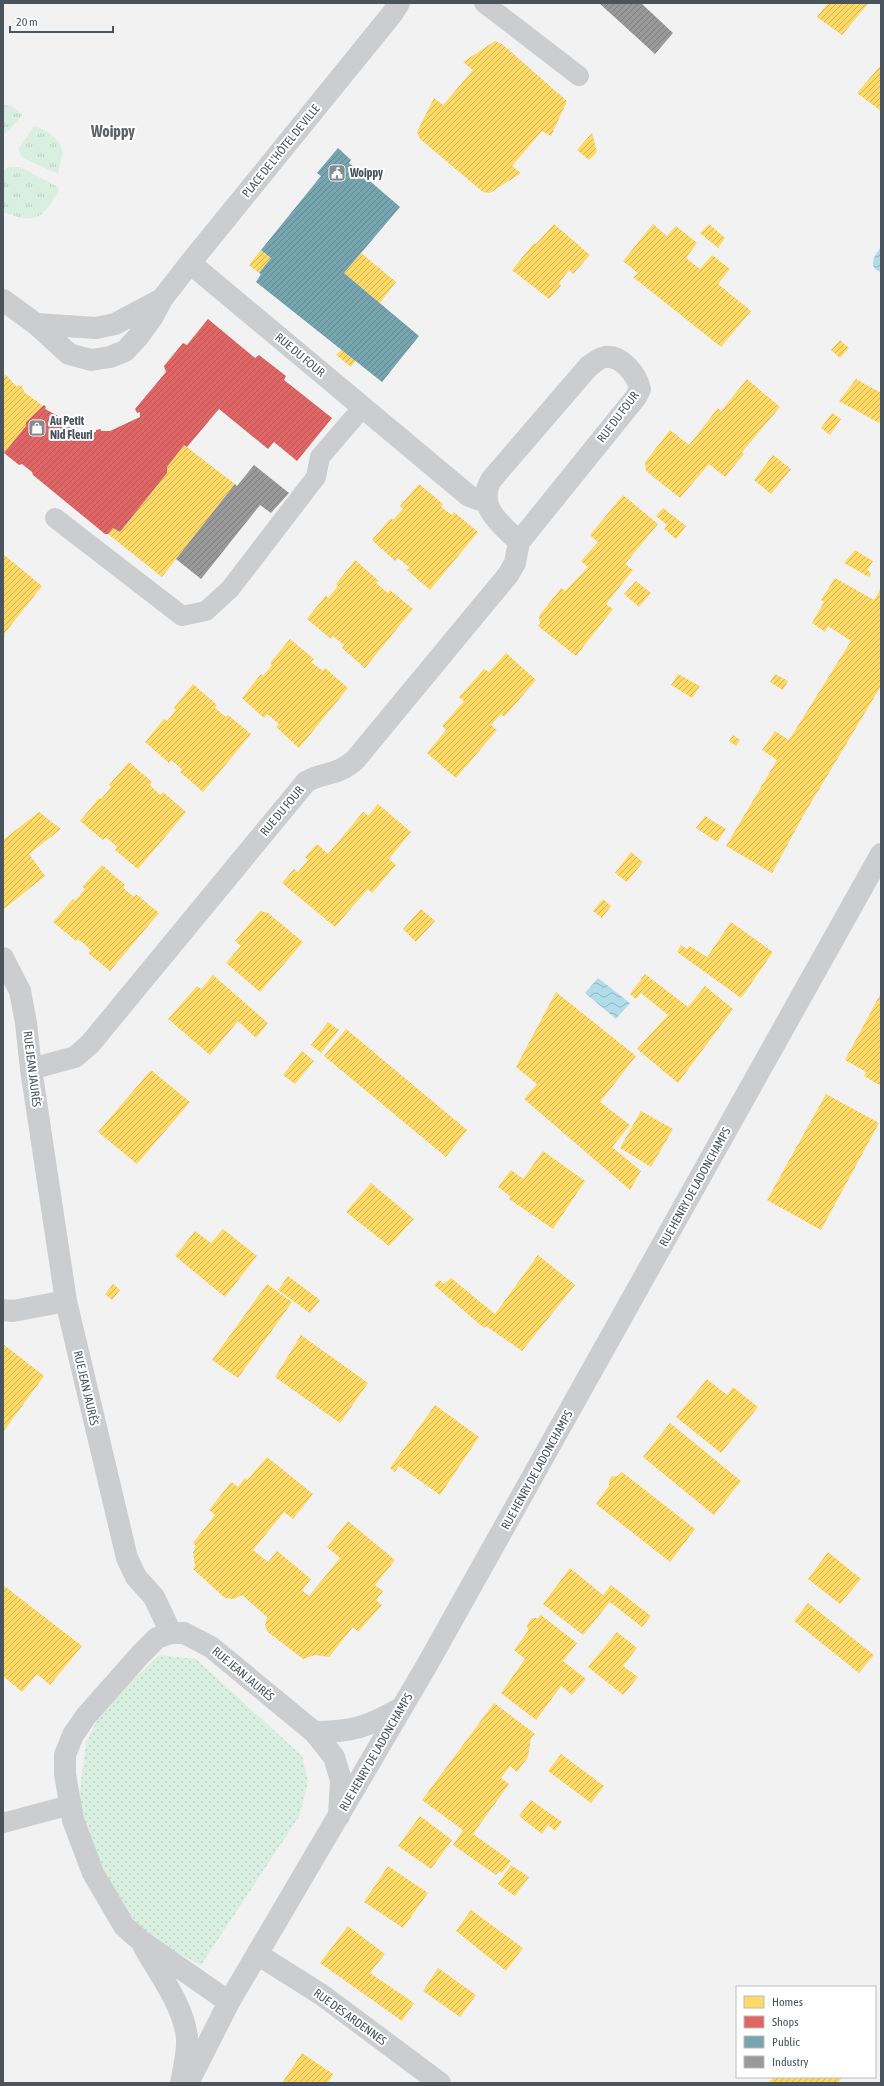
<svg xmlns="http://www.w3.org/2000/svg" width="884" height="2086" viewBox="0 0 884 2086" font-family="'Asap Condensed',sans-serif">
<defs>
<pattern id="grass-dots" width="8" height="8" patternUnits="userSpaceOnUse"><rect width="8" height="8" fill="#d9efe2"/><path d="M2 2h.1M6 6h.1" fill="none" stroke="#bccfc4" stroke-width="1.8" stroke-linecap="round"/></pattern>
<pattern id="park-tufts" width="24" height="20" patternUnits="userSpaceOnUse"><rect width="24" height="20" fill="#d9efe2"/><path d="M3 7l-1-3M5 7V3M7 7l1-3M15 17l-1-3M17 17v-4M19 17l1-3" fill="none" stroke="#bccfc4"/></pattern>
<pattern id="water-waves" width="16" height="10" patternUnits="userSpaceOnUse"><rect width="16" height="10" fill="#b1dce9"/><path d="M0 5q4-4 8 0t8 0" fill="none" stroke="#92b5c0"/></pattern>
<pattern id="homes-hatch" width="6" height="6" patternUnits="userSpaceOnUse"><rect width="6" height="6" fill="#ffd966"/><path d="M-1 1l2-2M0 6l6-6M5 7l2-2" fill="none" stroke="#d0b357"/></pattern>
<pattern id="shops-hatch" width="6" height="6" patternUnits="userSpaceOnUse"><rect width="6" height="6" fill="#e06666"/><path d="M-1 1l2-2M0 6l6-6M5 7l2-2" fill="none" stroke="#b85757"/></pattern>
<pattern id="public-hatch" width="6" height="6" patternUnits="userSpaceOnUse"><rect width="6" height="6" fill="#76a5af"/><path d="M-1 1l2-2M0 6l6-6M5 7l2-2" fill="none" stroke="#638992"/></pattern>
<pattern id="industry-hatch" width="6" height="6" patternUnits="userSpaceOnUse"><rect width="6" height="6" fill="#999"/><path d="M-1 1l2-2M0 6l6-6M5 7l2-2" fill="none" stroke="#7f7f80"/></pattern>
</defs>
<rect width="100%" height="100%" fill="#f2f2f2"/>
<!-- grass -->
<path fill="url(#grass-dots)" d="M159 1655 196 1659 302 1756 308 1781 300 1815 201 1965 155 1941 123 1908 77 1813 86 1743 102 1710Z"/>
<!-- park -->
<path fill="url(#park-tufts)" d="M3 105 12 106 23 115 3 136Z
M34 126C45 129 63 140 62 153 62 160 59 167 58 174L23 158 18 150Z
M9 167H20L56 186 59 190C42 219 37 225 3 212V170Z"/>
<!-- water -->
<path fill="url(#water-waves)" d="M881 247V272C866 267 875 255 881 247Z
M598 978 630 1003 616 1019 585 993Z"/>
<!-- homes -->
<path fill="url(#homes-hatch)" d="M828 3H867L868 4 842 35 817 17Z
M495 41 502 44 567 101 551 136 542 131 512 166 521 173 490 193 483 192 420 139 417 132 434 98 443 105 473 70 463 62Z
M881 65V111L857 93Z
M592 133 597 152 589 160 577 150Z
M554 224 590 255 573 274 569 270 559 283 561 286 549 299 512 270 534 243 536 244Z
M653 224 667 236 676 226 697 243 686 258 700 269 712 255 730 269 718 284 751 311 721 347 633 277 638 273 623 261Z
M709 224 725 238 718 248 700 233Z
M261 250 271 258 259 273 249 265Z
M361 253 396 282 380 303 344 273Z
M840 340 849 348 840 358 831 350Z
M342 349 356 360 351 367 336 355Z
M6 375 17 387 18 385 22 386 24 392 43 406 26 422V426L4 453 3 376Z
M747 379 780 407 742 452 744 454 725 477 709 464 680 498 646 471 645 462 670 430 689 445 718 408 721 411Z
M856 379 881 393V419L879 423 839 401Z
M832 413 841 419 830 435 821 428Z
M184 445 235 484 162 577 108 534 113 528 120 532 167 473V467Z
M773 455 791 469 771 494 754 480Z
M419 484 443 504 441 507 452 515 454 512 478 532 430 590 407 570 410 568 398 558 395 561 372 540 391 518 393 520 403 509 400 506Z
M623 495 658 524 625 564 633 570 606 604 613 609 576 656 538 626 540 624 539 616 561 588 565 591 588 567 581 561 598 542 590 535Z
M663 508 686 526 676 539 664 529 667 525 656 516Z
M855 550 873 561 867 570 871 573 869 577 844 563Z
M3 554 42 586 4 634 5 636 3 639Z
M355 560 379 581 376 583 388 593 390 590 413 609 365 668 342 648 344 645 333 636 331 639 307 619 326 595 328 598 338 586 336 584Z
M835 578 874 600 881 588V686L803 816 772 873 726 846 777 760 762 750 775 731 789 740 851 641 828 626 825 632 812 623 824 602 821 600Z
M636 581 651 593 639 607 624 594Z
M290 639 314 659 311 662 323 671 325 668 348 688 299 748 276 727 279 724 267 714 264 718 242 698 261 674 263 676 272 665 270 663Z
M506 653 536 680 504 717 501 714 491 725 497 730 456 778 427 753 446 730 442 726 464 701 459 697 484 669 489 672Z
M678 674 700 686 692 698 671 685Z
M775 674 788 681 783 690 770 682Z
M193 684 217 705 215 708 226 717 228 715 251 734 203 792 180 772 182 769 171 760 169 763 145 742 164 719 167 721 176 710 174 708Z
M733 735 740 740 736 746 729 741Z
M129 762 152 782 150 785 160 795 163 792 186 812 138 869 115 850 117 847 106 837 103 840 80 821 99 798 101 799 111 787 109 785Z
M378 804 411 832 389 859 396 865 372 893 368 889 335 927 282 883 294 869 298 872 308 860 305 857 317 844 328 854 363 812 368 816Z
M39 812 61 829 29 854 45 876 4 909 3 840Z
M705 816 726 829 717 842 696 828Z
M631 852 643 862 627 882 615 873Z
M102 865 125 885 123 888 134 897 136 894 159 913 110 971 88 953 91 950 78 939 76 941 53 922 73 899 75 901 85 889 82 887Z
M603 899 611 906 602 918 593 911Z
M421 909 435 921 416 942 403 929Z
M260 911 268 913 303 942 260 992 226 963 241 946 235 941Z
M731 922 773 952 741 998 677 952 681 945 687 949 690 946 707 957Z
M645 974 688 1007 705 986 733 1009 678 1083 637 1049 668 1015 641 993 636 999 630 994Z
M213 975 268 1023 256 1038 238 1021 210 1055 168 1019 197 986 201 989Z
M556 992 636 1056 600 1102 630 1125 612 1147 641 1171 630 1190 524 1099 537 1084 516 1067Z
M881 993V1086L864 1076 866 1072 845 1060Z
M328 1022 339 1030 321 1053 311 1045Z
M346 1029 467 1130 446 1157 324 1056Z
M302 1051 314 1061 295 1084 283 1075Z
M151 1070 190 1102 137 1164 98 1132Z
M826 1094 879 1123 821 1230 767 1200Z
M641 1111 673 1129 651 1167 620 1148Z
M543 1151 585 1181 553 1229 509 1199 510 1196 498 1187 511 1170 523 1179Z
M371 1183 414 1219 389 1246 346 1212Z
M223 1229 257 1256 225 1297 175 1256 195 1231 211 1243Z
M538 1255 575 1285 522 1351 486 1326 484 1328 434 1285 439 1280 444 1284 451 1278 495 1314Z
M288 1276 320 1300 310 1313 278 1290Z
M113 1284 120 1290 112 1300 105 1294Z
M267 1284 292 1302 238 1378 212 1360Z
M301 1335 368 1383 340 1423 275 1377Z
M3 1344 44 1376 3 1432Z
M707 1379 727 1395 733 1387 758 1407 721 1453 676 1417Z
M435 1405 479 1437 440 1495 399 1466 395 1472 390 1468Z
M670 1423 741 1481 714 1515 643 1457Z
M267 1457 313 1494 293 1519 284 1512 253 1550 268 1562 277 1551 311 1579 302 1590 309 1596 340 1558 327 1547 348 1521 395 1560 375 1585 383 1591 376 1600 382 1605 358 1632 353 1627 329 1657 315 1655 303 1659 268 1632 265 1626 267 1617 242 1595 234 1599 225 1598 193 1569 195 1566 193 1552 196 1546 193 1543 215 1515 209 1510 231 1482 238 1487 245 1478 247 1480Z
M622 1472 695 1529 670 1562 596 1504 609 1486V1481L612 1476H618Z
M828 1552 861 1579 840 1604 808 1579Z
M570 1568 603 1595 611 1585 651 1616 642 1627 610 1602 583 1635 543 1604Z
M3 1585 82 1646 50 1685 37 1674 22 1692 3 1676Z
M808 1603 874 1655 859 1673 794 1621Z
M541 1615 577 1643 563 1661 586 1679 572 1695 561 1686 536 1720 501 1693 525 1659 514 1650 528 1631 527 1625 532 1618H538Z
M617 1632 637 1648 623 1666 638 1677 623 1695 588 1667Z
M494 1703 535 1734 531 1738 528 1757 517 1772 510 1766 501 1778 509 1784 473 1834 511 1861 502 1873 499 1871 496 1875 453 1845 463 1830 422 1800Z
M561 1754 604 1786 591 1803 548 1771Z
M531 1800 562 1822 555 1831 548 1825 542 1834 519 1816Z
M420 1816 452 1840 431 1869 398 1846Z
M511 1865 529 1877 515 1896 498 1884Z
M388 1866 428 1893 403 1928 364 1902Z
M471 1910 523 1948 506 1971 456 1931Z
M348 1926 385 1954 370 1973 414 2003 402 2021 320 1963Z
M438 1968 476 1995 460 2017 423 1991Z
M302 2053 333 2074 328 2083H282Z
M774 2077H843L837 2083H768Z"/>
<!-- shops -->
<path fill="url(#shops-hatch)" d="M208 319 255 358 259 355 286 376 284 380 332 418 297 461 274 442 268 449 219 409 187 447 184 445 167 467V473L120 532 113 528 108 534H105L33 475 32 472 22 464 19 465 4 453 26 426V422L44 405 46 407 45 409 58 416 57 420 53 421 55 425 65 428 70 427 71 430 80 432 86 431 85 433 96 432V430L101 429V431H110L140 417V412L137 413 135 409 166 372 164 366 183 343 187 345Z"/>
<!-- public -->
<path fill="url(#public-hatch)" d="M338 148 351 160 349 163 400 207 344 273 419 336 382 382 256 282 261 274 259 273 271 258 261 250 321 176 317 173Z"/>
<!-- industry -->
<path fill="url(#industry-hatch)" d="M599 3H641L673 33 655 54Z
M254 465 289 493 271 513 260 505 201 579 176 559 235 484 237 486Z"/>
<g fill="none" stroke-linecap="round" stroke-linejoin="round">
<!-- service -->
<path stroke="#cccdcf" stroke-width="20" d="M484 3 579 76
M55 518 182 616 206 611 230 589 316 477 320 457 363 407
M3 1823 70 1805"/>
<!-- minor -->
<path stroke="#cccdcf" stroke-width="22" d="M190 263 469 496 486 502
M3 300 36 324 69 354 91 360 110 357 125 351 138 337 153 316 162 299 190 263 392 14 399 3
M36 324 96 328 115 324 162 299
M3 958 20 991 26 1023 31 1069 66 1301 127 1558 136 1577 154 1597 171 1633
M31 1069 75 1057 90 1044 306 782C324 771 336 777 355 760L508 575 515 563 519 542 636 397 640 389C637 375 622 355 605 357 599 358 594 363 589 366L491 480C476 507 501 524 519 542
M3 1310 13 1311 66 1301
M314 1732C353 1732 367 1727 401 1708
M144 1947C160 1975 183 2005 187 2037 188 2052 184 2068 181 2083
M257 1954 322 1995 440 2083
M229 2002 141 1941 124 1926 93 1873 73 1820 65 1774V1755L73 1735 86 1716 140 1655 157 1638 171 1633H184L211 1647 314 1732 334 1757 341 1780 339 1816"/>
<!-- tertiary -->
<path stroke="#cccdcf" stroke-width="22" d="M188 2083 229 2002 427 1665 881 854"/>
</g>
<!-- icons -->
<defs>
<g id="civic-square" transform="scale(0.9)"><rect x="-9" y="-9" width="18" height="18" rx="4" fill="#858b91" stroke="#fff"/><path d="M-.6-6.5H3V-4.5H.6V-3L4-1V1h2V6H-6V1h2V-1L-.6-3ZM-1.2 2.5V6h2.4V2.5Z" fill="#fff"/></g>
<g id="shop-square" transform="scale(0.9)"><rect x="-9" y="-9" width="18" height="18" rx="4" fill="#858b91" stroke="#fff"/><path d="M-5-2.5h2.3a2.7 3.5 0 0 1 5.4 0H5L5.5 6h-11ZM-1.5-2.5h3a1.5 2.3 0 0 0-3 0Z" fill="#fff"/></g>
</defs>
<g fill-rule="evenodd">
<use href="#civic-square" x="337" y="173"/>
<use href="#shop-square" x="37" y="428"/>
</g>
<g text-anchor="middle" stroke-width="4" stroke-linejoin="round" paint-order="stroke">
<!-- street labels -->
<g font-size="12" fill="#4a545d" stroke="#fff">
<text transform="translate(281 151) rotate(-51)" y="4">PLACE DE L'HÔTEL DE VILLE</text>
<text transform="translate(300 355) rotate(40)" y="4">RUE DU FOUR</text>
<text transform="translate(618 417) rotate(-53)" y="4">RUE DU FOUR</text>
<text transform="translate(282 811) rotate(-50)" y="4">RUE DU FOUR</text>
<text transform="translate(32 1069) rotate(83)" y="4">RUE JEAN JAURÈS</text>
<text transform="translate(695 1187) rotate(-61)" y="4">RUE HENRY DE LADONCHAMPS</text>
<text transform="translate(86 1388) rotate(77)" y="4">RUE JEAN JAURÈS</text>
<text transform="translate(537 1470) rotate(-61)" y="4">RUE HENRY DE LADONCHAMPS</text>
<text transform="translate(243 1674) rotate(40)" y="4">RUE JEAN JAURÈS</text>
<text transform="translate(376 1752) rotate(-60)" y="4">RUE HENRY DE LADONCHAMPS</text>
<text transform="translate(350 2017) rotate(36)" y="4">RUE DES ARDENNES</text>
</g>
<!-- poi labels -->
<g font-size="12" font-weight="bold" fill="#4a545d" stroke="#fff" text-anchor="start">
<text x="350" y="177">Woippy</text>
<text x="50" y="425">Au Petit<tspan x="50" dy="14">Nid Fleuri</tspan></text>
</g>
<!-- district labels -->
<g font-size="16" font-weight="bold" fill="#5e6165" stroke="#fff">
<text x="113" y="137">Woippy</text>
</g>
</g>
<!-- border -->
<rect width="884" height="2086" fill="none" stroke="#4a545d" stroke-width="8"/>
<!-- legend -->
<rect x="736" y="1986" width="140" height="92" fill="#ffffff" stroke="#b7bbbe"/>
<rect x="744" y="1996" width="20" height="12" fill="#ffd966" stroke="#b7bbbe"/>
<text x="772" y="2006" font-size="12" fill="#4a545d">Homes</text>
<rect x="744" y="2016" width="20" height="12" fill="#e06666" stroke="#b7bbbe"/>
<text x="772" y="2026" font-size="12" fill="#4a545d">Shops</text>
<rect x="744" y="2036" width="20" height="12" fill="#76a5af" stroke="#b7bbbe"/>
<text x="772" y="2046" font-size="12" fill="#4a545d">Public</text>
<rect x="744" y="2056" width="20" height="12" fill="#999999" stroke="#b7bbbe"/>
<text x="772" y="2066" font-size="12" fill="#4a545d">Industry</text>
<!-- scale -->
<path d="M10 26v6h103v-6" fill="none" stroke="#4a545d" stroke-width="2"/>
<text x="16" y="26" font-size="12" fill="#4a545d" stroke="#ffffff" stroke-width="3" paint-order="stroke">20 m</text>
</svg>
